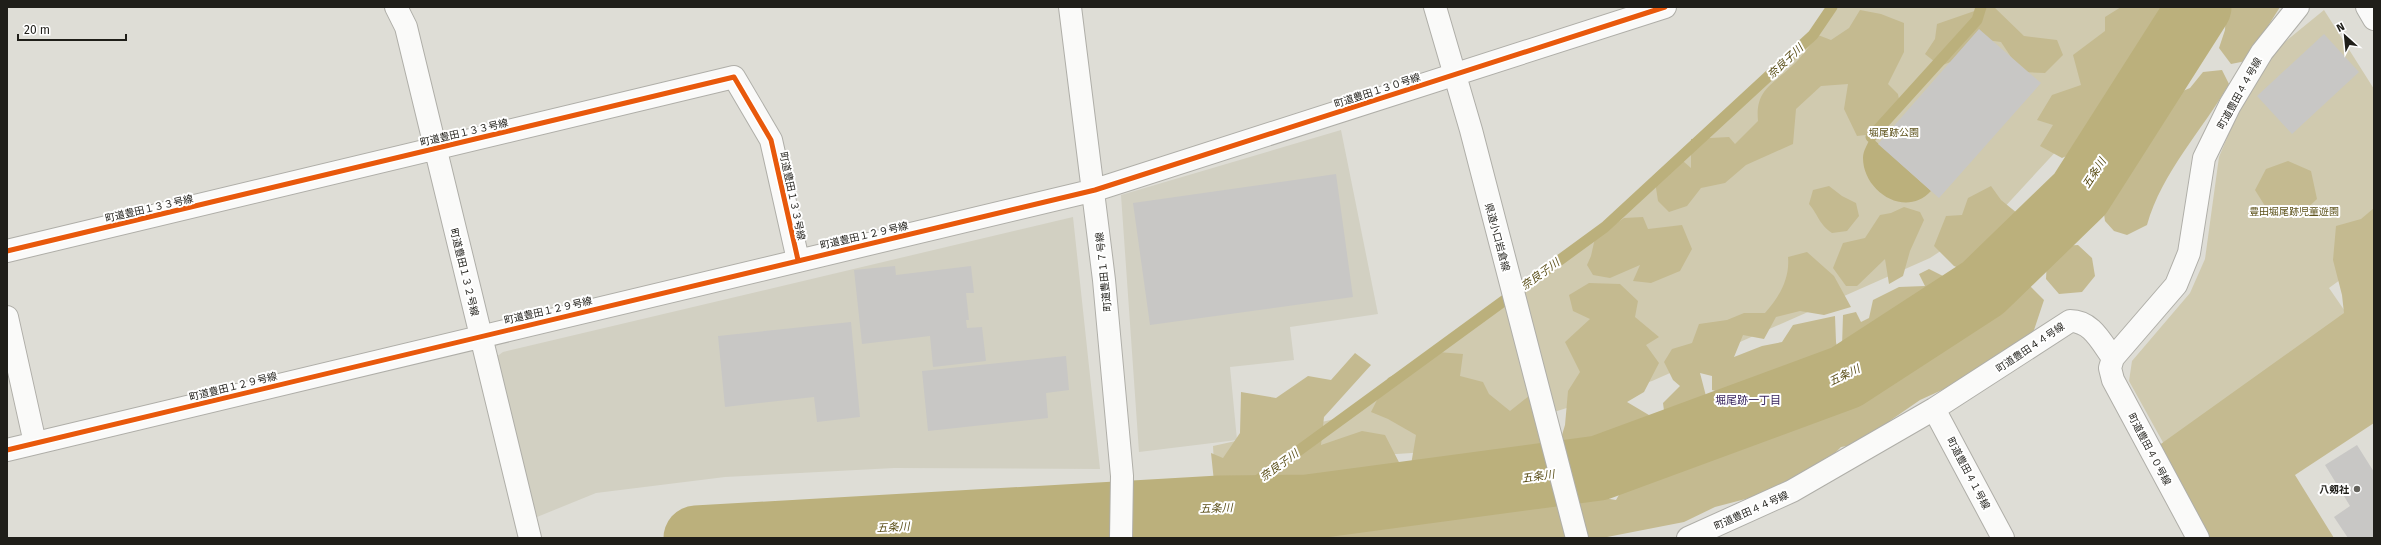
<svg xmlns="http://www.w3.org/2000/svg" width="2381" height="545" viewBox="0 0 2381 545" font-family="'Fira Sans','Noto Sans JP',sans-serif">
<rect width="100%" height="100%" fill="#deddd6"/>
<!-- built -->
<path fill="#d2d0c2" d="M1341 130 1378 314 1290 327 1294 360 1230 367 1237 440 1139 452 1121 195Z
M1073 217 1100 469 894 468 725 477 596 493 537 517 496 357 503 352Z"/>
<!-- green -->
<path fill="#d0caaf" d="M1833 7H2141L2073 133 2000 212 1930 258 1652 381 1427 452 1214 466 1213 446 1344 417 1605 227 1813 35Z
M2324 10 2374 89V255L2329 288 2351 320 2170 455 2129 381 2132 361 2190 293 2205 259 2219 157 2236 116 2269 55Z"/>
<!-- forest -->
<path fill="#c4ba90" d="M1986 7H1994L2024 36 2057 40 2063 55 2045 73 2021 72 2001 42 1979 39 1956 60 1940 66 1925 54 1935 39 1937 24Z
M2121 7H2171L2168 9 2165 31 2150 52 2148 68 2139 89 2128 107 2109 112 2101 141 2062 158 2040 146 2053 125 2037 120 2052 95 2081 85 2073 55 2105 31V17Z
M2233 7H2280L2246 61 2231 64 2219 48 2225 30 2226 11Z
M1860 10 1881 14 1904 23V52L1888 84 1898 94 1901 110 1882 133 1857 136 1844 109 1848 84 1821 86 1796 109 1793 144 1746 165 1725 183 1701 188 1687 206 1669 212 1658 201 1654 175 1676 155 1691 168V139L1729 137 1735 144 1758 121C1755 90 1772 85 1792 66 1802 57 1810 45 1818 35L1831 40 1849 28Z
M2222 70 2229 84C2202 131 2162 172 2147 225L2127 235 2114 231 2105 221 2102 200 2121 168 2137 158 2156 133 2154 116 2171 96 2190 88 2203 72Z
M2288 161 2311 171 2317 199 2297 218 2270 214 2255 190 2266 169Z
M1829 186 1842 196 1856 203 1859 216 1847 231 1832 233C1818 223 1819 216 1809 204L1813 190Z
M1991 186 2001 200 2028 222 2019 239 2002 260 2000 279 1982 296 1962 295 1954 316 1893 327 1866 334 1865 352 1842 347 1843 315 1856 312 1861 322 1869 318 1873 300 1899 287 1925 286 1919 274 1929 269 1945 277V290H1958L1969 272 1954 266 1934 246 1946 216 1962 215 1968 198Z
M1904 207 1920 212 1924 220 1910 251 1903 276 1889 284 1885 259 1857 286H1846L1833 268 1843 243 1865 238 1880 215 1891 213Z
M2374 208V423L2295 475 2334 538H2198L2151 451 2344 313 2342 295 2333 260 2336 226 2361 219Z
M1643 217 1648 229 1682 225 1692 249 1680 271 1651 283 1633 281 1640 265 1610 278 1593 275 1587 265 1591 256 1595 238 1624 218Z
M2078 245 2092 258 2095 276 2082 292 2059 294 2046 279 2047 259 2060 246Z
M1807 252 1834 276 1851 307 1824 315 1800 311 1776 317 1764 339 1743 335 1734 357 1762 346 1782 342 1793 325 1835 316 1836 342 1840 362 1805 384 1734 409 1731 395 1712 390V376L1700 373 1706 396 1724 408 1716 434 1702 439 1688 430 1666 426 1663 403 1680 386 1673 380 1664 362 1672 349 1692 343 1699 324 1727 320 1744 313H1765C1779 297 1790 279 1788 257Z
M2010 282 2030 286 2044 300 2029 345 2000 354 1955 384 1920 400 1891 420 1871 442 1841 447 1825 463 1757 496 1715 507 1684 522 1602 538H1136L1148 516 1178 520 1212 503 1262 516 1298 501 1343 495 1390 507 1487 498 1515 510 1554 490 1616 500 1624 486 1661 463 1672 474 1699 451 1744 426 1773 423 1777 410 1807 401 1839 396 1855 382 1894 372 1899 354 1925 355 1932 336 1960 322 1981 324 1976 309Z
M1589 283 1620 284 1638 301 1635 317 1659 337 1646 345 1659 363 1644 392 1627 402 1654 418 1659 435 1620 457 1581 460 1559 445 1565 425 1568 391 1580 372 1565 342 1590 319 1573 311 1569 295Z
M1438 352 1463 354 1460 376 1483 382 1489 394 1510 411 1534 392 1561 459 1490 490 1434 484 1410 471 1416 435 1388 419 1371 412 1388 378Z
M1355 353 1371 365 1324 417 1321 445 1362 431 1385 435 1403 470 1375 487H1345L1307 496 1298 486 1270 502 1233 491H1215L1211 453 1223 458 1240 433 1241 392 1276 398 1308 376 1331 380Z"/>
<!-- water -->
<path fill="#bbb07c" d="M1871 137 1931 191C1905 219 1863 191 1863 158 1863 151 1868 143 1871 137Z"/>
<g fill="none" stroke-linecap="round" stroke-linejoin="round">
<!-- stream -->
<path stroke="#bbb07c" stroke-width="11" d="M1871 137 1977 20 1981 7
M1220 508 1605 227 1813 35 1832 7"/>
<!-- river -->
<path stroke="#bbb07c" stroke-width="65" d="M696 538 1220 508 1308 507 1599 468 1846 377 1983 288 2080 194 2199 7"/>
</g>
<!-- building -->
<path fill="#c8c7c5" d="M1979 29 2041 83 1939 198 1878 144Z
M2324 34 2359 72 2292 134 2257 96Z
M1336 174 1353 297 1150 325 1133 203Z
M895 266 896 275 971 266 974 293H966L969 320H966L967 328 982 327 986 361 933 367 930 336 862 344 854 270Z
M851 322 860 417 817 422 814 397 725 407 718 336Z
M1066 356 1069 390 1046 393 1048 418 928 431 922 371Z
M2357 445 2374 472V538H2348L2334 517 2350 506 2325 465Z"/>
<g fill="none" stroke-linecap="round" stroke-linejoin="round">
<!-- minor casing -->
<g stroke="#afaea8" stroke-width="24">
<path id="minor" d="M396 7 406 27 530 538
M1070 7 1104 280 1122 476 1121 538
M7 251 734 77 771 140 798 260
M7 317 35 443
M2113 358 2110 368 2113 380 2198 538
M1934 409 2003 538
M7 450 1095 190 1665 7
M1688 538 1792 491 1934 409 2070 321C2092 321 2101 342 2113 358L2176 285 2189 253 2204 158 2230 105 2262 52 2298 7"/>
</g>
<!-- tertiary casing -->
<g stroke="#afaea8" stroke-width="24">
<path id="tertiary" d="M2367 7 2374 19"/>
</g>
<!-- secondary casing -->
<g stroke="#afaea8" stroke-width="24">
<path id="secondary" d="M1435 7 1471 130 1577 538"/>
</g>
<!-- minor -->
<use href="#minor" stroke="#fafaf9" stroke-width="22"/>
<!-- tertiary -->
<use href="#tertiary" stroke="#fafaf9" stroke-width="22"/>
<!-- secondary -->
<use href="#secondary" stroke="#fafaf9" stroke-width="22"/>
<!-- cycleway casing -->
<g stroke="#fff" stroke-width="8">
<path id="cycleway" d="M7 251 734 77 771 140 798 260
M7 450 1095 190 1665 7"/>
</g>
<!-- cycleway -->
<use href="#cycleway" stroke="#e8590c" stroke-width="5"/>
</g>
<!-- markers -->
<circle fill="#62615b" stroke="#fff" stroke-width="1.5" cx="2357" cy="489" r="4"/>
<g text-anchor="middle" stroke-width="4" stroke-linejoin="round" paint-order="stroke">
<!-- street labels -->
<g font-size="10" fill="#1f1e19" stroke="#fff">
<text transform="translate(1377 90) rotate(-18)" y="4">町道豊田１３０号線</text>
<text transform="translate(2239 93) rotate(-61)" y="4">町道豊田４４号線</text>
<text transform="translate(464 132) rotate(-13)" y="4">町道豊田１３３号線</text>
<text transform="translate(793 196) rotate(78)" y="4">町道豊田１３３号線</text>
<text transform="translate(149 208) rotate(-13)" y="4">町道豊田１３３号線</text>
<text transform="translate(864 235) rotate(-13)" y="4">町道豊田１２９号線</text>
<text transform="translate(1498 237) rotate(75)" y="4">県道小口岩倉線</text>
<text transform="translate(465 272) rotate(76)" y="4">町道豊田１３２号線</text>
<text transform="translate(1103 272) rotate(-96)" y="4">町道豊田１７号線</text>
<text transform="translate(548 310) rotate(-13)" y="4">町道豊田１２９号線</text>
<text transform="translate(2030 347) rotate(-34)" y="4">町道豊田４４号線</text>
<text transform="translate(233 386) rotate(-14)" y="4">町道豊田１２９号線</text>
<text transform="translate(2150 449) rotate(62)" y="4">町道豊田４０号線</text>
<text transform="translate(1969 473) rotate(62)" y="4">町道豊田４１号線</text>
<text transform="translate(1751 510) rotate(-24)" y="4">町道豊田４４号線</text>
</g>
<!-- park labels -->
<g font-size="10" fill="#5d521b" stroke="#fff">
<text x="1894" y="136">堀尾跡公園</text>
<text x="2294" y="215">豊田堀尾跡児童遊園</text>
</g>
<!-- poi labels -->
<g font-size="10" font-weight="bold" fill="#1f1e19" stroke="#fff" text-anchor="end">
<text x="2349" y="493">八剱社</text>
</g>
<!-- water labels -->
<g font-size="11" font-style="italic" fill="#5c501a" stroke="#fff">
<text transform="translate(1785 61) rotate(-43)" y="4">奈良子川</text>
<text transform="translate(2094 173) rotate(-57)" y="4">五条川</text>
<text transform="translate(1540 274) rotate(-36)" y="4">奈良子川</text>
<text transform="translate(1844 375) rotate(-26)" y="4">五条川</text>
<text transform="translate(1279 465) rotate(-36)" y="4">奈良子川</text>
<text transform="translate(1538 476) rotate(-8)" y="4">五条川</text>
<text transform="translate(1216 508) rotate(-2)" y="4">五条川</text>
<text transform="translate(893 527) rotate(-3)" y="4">五条川</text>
</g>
<!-- neighbourhood labels -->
<g font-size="11" fill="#38245e" stroke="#fff">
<text x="1748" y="404">堀尾跡一丁目</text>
</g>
</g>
<!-- border -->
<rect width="2381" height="545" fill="none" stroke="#1f1e19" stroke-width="16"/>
<!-- north arrow -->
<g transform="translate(2345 36) rotate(333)" stroke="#ffffff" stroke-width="3" paint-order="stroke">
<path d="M0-3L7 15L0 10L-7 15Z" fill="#1f1e19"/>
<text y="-6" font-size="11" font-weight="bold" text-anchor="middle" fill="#1f1e19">N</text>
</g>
<!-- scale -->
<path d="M18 34v6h108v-6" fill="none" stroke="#1f1e19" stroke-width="2"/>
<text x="24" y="34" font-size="12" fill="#1f1e19" stroke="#ffffff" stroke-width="3" paint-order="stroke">20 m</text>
</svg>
